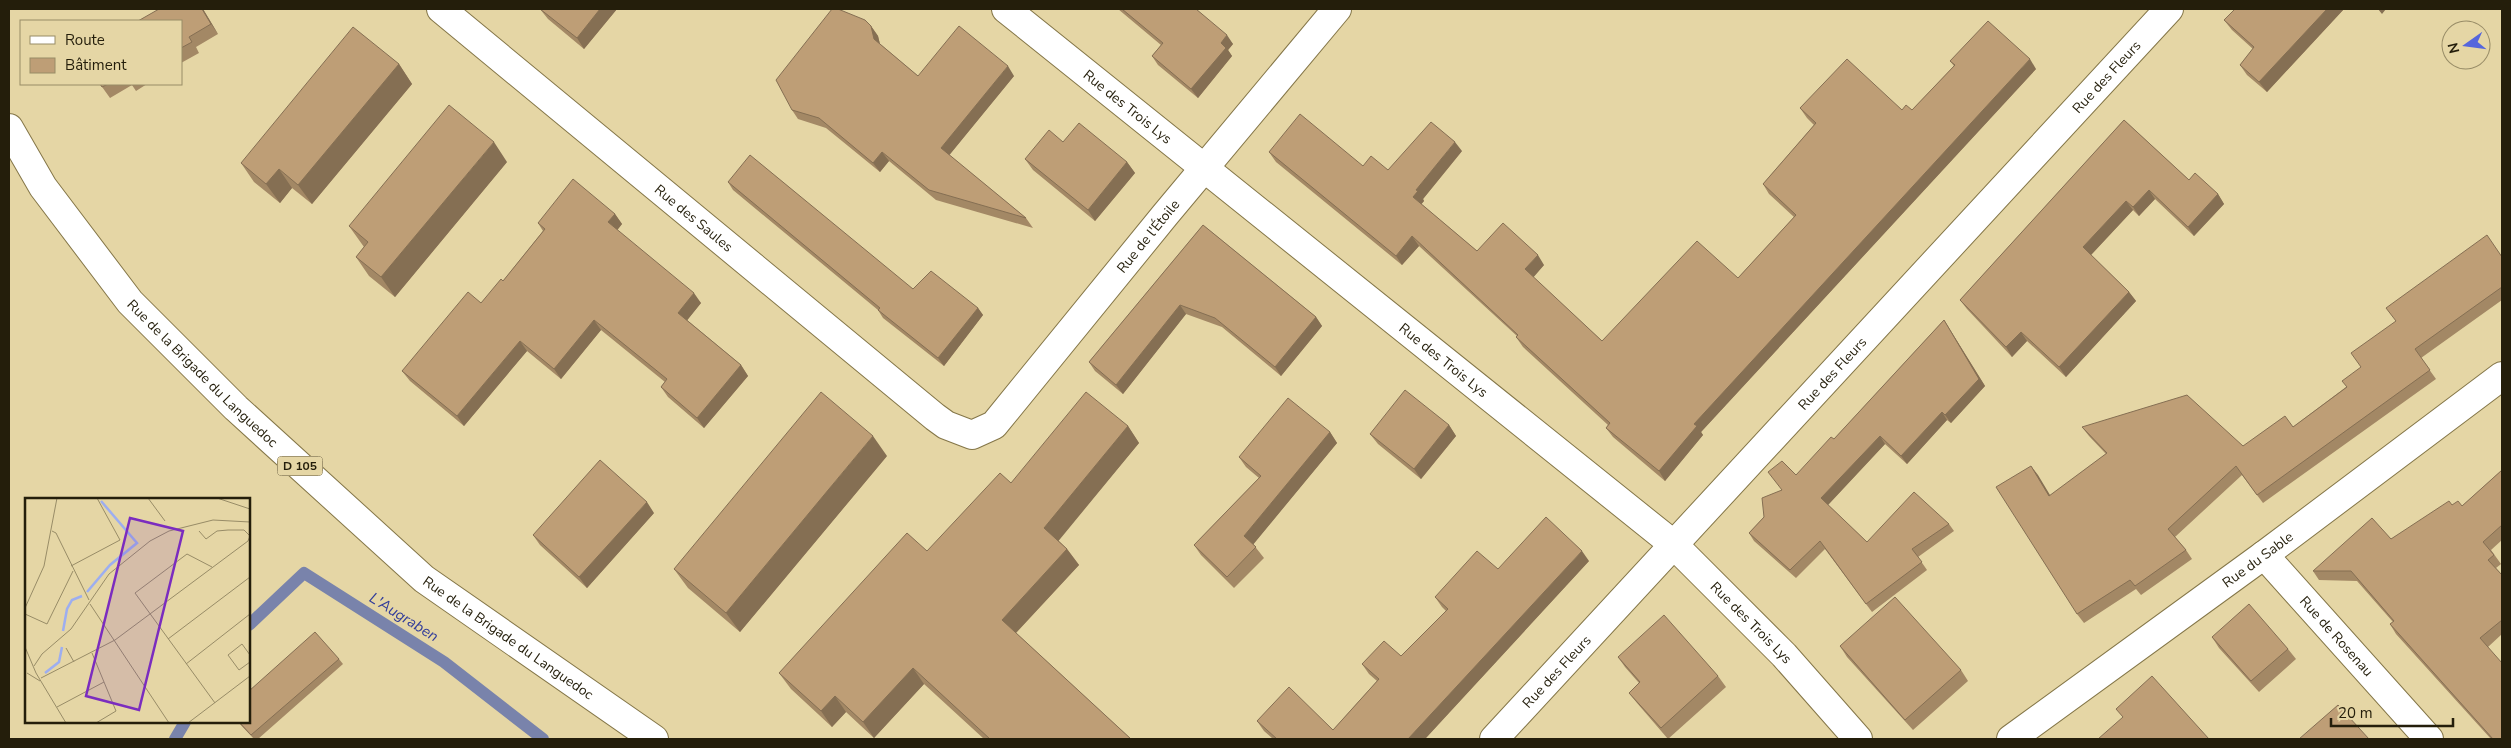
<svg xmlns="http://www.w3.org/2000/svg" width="2511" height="748" viewBox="0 0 2511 748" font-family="'Nunito Sans',sans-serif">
<rect width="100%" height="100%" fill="#e5d6a5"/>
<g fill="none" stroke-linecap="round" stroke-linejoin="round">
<!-- stream -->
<path stroke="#7983ab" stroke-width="12" d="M249 625 304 573 444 662 543 739
M175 739 185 722"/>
<!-- street casing -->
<g stroke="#847648" stroke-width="30">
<g id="street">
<path id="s1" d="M441 9 935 417 946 425 972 435 994 425 1165 215 1337 9"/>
<path id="s2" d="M1006 9 1673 544 1784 655 1858 739"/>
<path id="s3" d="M2264 555 2429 739"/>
<path id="s4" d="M1494 739 2169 9"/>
<path id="s5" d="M2011 739 2264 555 2502 376"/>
</g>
</g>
<!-- primary casing -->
<g stroke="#847648" stroke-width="30">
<g id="primary">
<path id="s6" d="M9 128 43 187 130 302 236 408 424 579 654 739"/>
</g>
</g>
<!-- street -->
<use href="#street" stroke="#fff" stroke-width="28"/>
<!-- primary -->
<use href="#primary" stroke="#fff" stroke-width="28"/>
</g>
<!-- wall -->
<path fill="#a38865" d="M203 9 218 34 196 47 199 53 181 63V21Z
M540 9H617L584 49 548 19Z
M1118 9H1196L1233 44 1228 50 1232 56 1198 98 1158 65 1152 56 1161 45Z
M2235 9H2344L2267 92 2247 75 2240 65 2253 49 2232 30 2224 20Z
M871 26 878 36 880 44 918 76H1014L949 155 1026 218 1033 228 936 200 889 161 880 172 826 128 798 119 792 110Z
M1950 61 2036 69 1701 432 1703 435 1665 481 1613 437 1606 428 1608 425 1523 347 1516 337 1517 336 1419 246 1402 265 1276 162 1269 152 1363 166 1388 170 1462 151 1423 199 1424 201 1421 204 1477 251 1544 265 1533 277 1602 341 1738 278 1794 217 1769 194 1763 184 1814 125 1807 118 1800 108 1912 110 1954 66Z
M399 64 412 84 312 204 292 188 280 203 254 182 241 163Z
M100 84H147L136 91 132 85 110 98Z
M2124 120 2189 180 2218 194 2224 204 2194 236 2155 199 2139 216 2133 210 2091 255 2129 292 2136 301 2066 377 2027 341 2012 357 1967 309 1960 300Z
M1063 142 1127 162 1135 173 1095 221 1033 170 1025 159Z
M507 162 395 297 369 276 356 257 364 247 349 226Z
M728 182 913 289 978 308 983 315 944 366 883 318 878 310 733 190Z
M615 214 622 224 617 230 701 303 687 320 741 365 748 376 704 428 668 397 661 387 665 382 601 330 561 379 527 351 464 426 410 381 402 371 481 303 503 281 543 231 538 223Z
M1203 225 1316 317 1322 326 1281 376 1222 327 1186 314 1123 394 1095 371 1089 362Z
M2502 257V300L2421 358 2436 379 2263 503 2242 475 2175 537 2186 550 2192 559 2141 595 2136 589 2084 623 2077 614 2031 466 2050 496 2106 454 2089 436 2082 427 2243 446 2293 427 2346 387 2361 367Z
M1944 320 1985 386 1951 423 1947 420 1907 464 1885 444 1828 505 1867 542 1949 524 1954 531 1918 557 1927 570 1872 612 1825 549 1796 578 1754 541 1749 533 1764 517 1781 490 1796 475 1834 439Z
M1449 425 1456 436 1421 479 1378 444 1370 434Z
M1128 426 1139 443 1058 540 1067 549 1079 565 1016 633 1131 739H984L924 684 874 738 846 712 832 727 791 689 779 673 1011 483Z
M1330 432 1337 443 1253 544 1264 558 1234 588 1201 555 1194 545 1259 478 1246 467 1239 457Z
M887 456 740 632 688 588 674 569Z
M2502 470V540L2491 550 2501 564 2496 568 2502 575V634L2488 647 2502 739H2491L2396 634 2390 624 2393 622 2357 581 2319 580 2313 571 2391 539 2452 505 2462 506Z
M654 513 587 588 540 545 533 535Z
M1589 561 1425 739H1273L1264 731 1257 721 1333 730 1377 681 1369 674 1362 664 1401 656 1446 611 1442 607 1435 597 1498 569Z
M2212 637 2288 649 2296 659 2259 692 2219 648Z
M1840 646 1961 670 1968 681 1913 730 1847 657Z
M1618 657 1718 676 1726 687 1668 739 1637 703 1629 693 1639 683 1625 667Z
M339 659 343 664 258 739H254L238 722H249Z"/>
<!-- shaded-wall -->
<path fill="#856f53" d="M202 9H203L218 34 211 24Z
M600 9H617L584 49 577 38Z
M2327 9H2344L2267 92 2259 82Z
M2378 9H2386L2382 14Z
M871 26 878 36 881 49 874 39Z
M1227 35 1233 44 1228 50 1232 56 1198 98 1191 89 1221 43Z
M2030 59 2036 69 1701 432 1703 435 1665 481 1659 471 1694 424Z
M399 64 412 84 312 204 298 185Z
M1008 66 1014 76 947 158 941 148Z
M494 142 507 162 395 297 381 277Z
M1455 142 1462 151 1423 199 1424 201 1419 207 1413 197 1416 190Z
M882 152 889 161 880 172 873 163Z
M1127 162 1135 173 1095 221 1088 210Z
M279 169 292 188 280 203 266 184Z
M2149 190 2155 199 2139 216 2133 207Z
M2218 194 2224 204 2194 236 2188 227Z
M2126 201 2133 210 2090 256 2083 247Z
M615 214 622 224 615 233 608 222Z
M1412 236 1419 246 1402 265 1396 256Z
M1538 255 1544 265 1532 279 1525 269Z
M2129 292 2136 301 2066 377 2059 367Z
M694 293 701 303 685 323 678 313Z
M1180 305 1186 314 1123 394 1116 385Z
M978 308 983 315 944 366 938 358Z
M1316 317 1322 326 1281 376 1275 367Z
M594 320 601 330 561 379 554 369Z
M1944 320 1985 386 1951 423 1945 415Z
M2021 332 2027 341 2012 357 2006 347Z
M520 341 527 351 464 426 457 416Z
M741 365 748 376 704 428 697 418Z
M1942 412 1947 420 1907 464 1901 456Z
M1449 425 1456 436 1421 479 1414 469Z
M1128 426 1139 443 1056 544 1044 528Z
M1330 432 1337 443 1252 546 1244 536Z
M873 436 887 456 740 632 726 613Z
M1880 436 1885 444 1827 506 1821 498Z
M2031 466 2038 475 2056 505 2049 496Z
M647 502 654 513 587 588 579 577Z
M1067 549 1079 565 1013 636 1002 620Z
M1582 551 1589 561 1425 739H1408Z
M913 668 924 684 874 738 863 722Z
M835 696 846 712 832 727 821 711Z"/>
<!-- building -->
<path fill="#be9e76" stroke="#856f53" d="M159 9H202L211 24 189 37 192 42 181 48V21H138Z
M540 9H600L577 38Z
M832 9H838L865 20 871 26 874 39 918 76 959 26 1008 66 941 148 1026 218 929 190 882 152 873 163 819 118 792 110 776 80Z
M1122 9H1196L1227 35 1221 43 1226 48 1191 89 1152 56 1163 43Z
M2235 9H2327L2259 82 2240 65 2254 47 2224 20Z
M1988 21 2030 59 1694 424 1697 426 1659 471 1606 428 1610 423 1516 337 1518 335 1412 236 1396 256 1269 152 1300 114 1363 166 1371 156 1388 170 1431 122 1455 142 1416 190 1418 191 1413 197 1477 251 1503 223 1538 255 1525 269 1602 341 1697 241 1738 278 1796 215 1763 184 1816 123 1800 108 1847 59 1902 110 1906 105 1912 110 1955 65 1950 61Z
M353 27 399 64 298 185 279 169 266 184 241 163Z
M100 84H108L102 87Z
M449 105 494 142 381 277 356 257 368 242 349 226Z
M2124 120 2189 180 2195 173 2218 194 2188 227 2149 190 2133 207 2126 201 2083 247 2129 292 2059 367 2021 332 2006 347 1960 300Z
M1079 123 1127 162 1088 210 1025 159 1049 130 1063 142Z
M750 155 913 289 931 271 978 308 938 358 878 310 880 308 728 182Z
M573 179 615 214 608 222 694 293 678 313 741 365 697 418 661 387 667 379 594 320 554 369 520 341 457 416 402 371 468 292 481 303 501 279 503 281 545 229 538 223Z
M1203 225 1316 317 1275 367 1215 318 1180 305 1116 385 1089 362Z
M2487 235 2502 257V287L2415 349 2430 370 2257 495 2236 466 2168 529 2186 550 2135 586 2130 580 2077 614 1996 487 2031 466 2049 496 2107 453 2082 427 2187 395 2243 446 2285 416 2293 427 2347 387 2342 381 2361 367 2351 353 2396 321 2386 308Z
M1944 320 1979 379 1945 415 1942 412 1901 456 1880 436 1821 498 1867 542 1914 492 1949 524 1912 549 1922 562 1866 604 1820 541 1790 570 1749 533 1764 517 1762 498 1782 490 1768 472 1782 461 1796 475 1831 437 1834 439Z
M1405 390 1449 425 1414 469 1370 434Z
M821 392 873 436 726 613 674 569Z
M1086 392 1128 426 1044 528 1067 549 1002 620 1131 739H990L913 668 863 722 835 696 821 711 779 673 907 533 927 551 1000 473 1011 483Z
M1288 398 1330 432 1244 536 1256 547 1227 577 1194 545 1261 476 1239 457Z
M600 460 647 502 579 577 533 535Z
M2502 470V525L2483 542 2494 555 2488 560 2502 575V620L2480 638 2502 663V739H2493L2390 624 2394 621 2351 571H2313L2372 518 2391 539 2449 501 2452 505 2458 501 2462 506Z
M1546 517 1582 551 1408 739H1277L1257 721 1289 687 1333 730 1379 679 1362 664 1384 641 1401 656 1448 609 1435 597 1477 551 1498 569Z
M1895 597 1961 670 1905 720 1840 646Z
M2249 604 2288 649 2251 681 2212 637Z
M1664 615 1718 676 1661 728 1629 693 1640 682 1618 657Z
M315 632 339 659 251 735 239 722H249V691Z
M2152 676 2209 739H2098L2123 717 2116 709Z
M2338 705 2369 739H2299Z"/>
<g text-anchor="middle" stroke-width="4" stroke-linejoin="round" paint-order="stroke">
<!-- shield labels -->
<rect fill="#e5d6a5" stroke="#5e5539" stroke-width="1" x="277.5" y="456.5" width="45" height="19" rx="4"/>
<g font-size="12" font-weight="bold" fill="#241e0b">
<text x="300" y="470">D 105</text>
</g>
<!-- street labels -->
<g font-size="14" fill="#241e0b" stroke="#e5d6a5">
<text dy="5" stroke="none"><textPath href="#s4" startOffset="902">Rue des Fleurs</textPath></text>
<text dy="5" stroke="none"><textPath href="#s2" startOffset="156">Rue des Trois Lys</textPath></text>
<text dy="5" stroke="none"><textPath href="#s1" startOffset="328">Rue des Saules</textPath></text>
<text dy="5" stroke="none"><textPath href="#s1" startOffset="950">Rue de l'Étoile</textPath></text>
<text dy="5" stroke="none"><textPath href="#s2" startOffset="561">Rue des Trois Lys</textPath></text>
<text dy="5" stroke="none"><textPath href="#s6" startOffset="314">Rue de la Brigade du Languedoc</textPath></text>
<text dy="5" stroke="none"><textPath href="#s4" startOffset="498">Rue des Fleurs</textPath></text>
<text dy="5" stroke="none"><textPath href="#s5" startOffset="305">Rue du Sable</textPath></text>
<text dy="5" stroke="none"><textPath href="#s2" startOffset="966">Rue des Trois Lys</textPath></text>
<text dy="5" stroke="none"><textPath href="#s3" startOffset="109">Rue de Rosenau</textPath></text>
<text dy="5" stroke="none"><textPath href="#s6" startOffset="719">Rue de la Brigade du Languedoc</textPath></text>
<text dy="5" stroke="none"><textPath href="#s4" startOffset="92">Rue des Fleurs</textPath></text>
</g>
<!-- water labels -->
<g font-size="15" font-style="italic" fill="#323d9a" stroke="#e5d6a5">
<text transform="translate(404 617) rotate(32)" y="5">L'Augraben</text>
</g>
</g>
<!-- overview -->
<g transform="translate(25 498)">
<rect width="225" height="225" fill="#e5d6a5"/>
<path fill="none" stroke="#9daef0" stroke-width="2.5" d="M62 94 85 67 112 45 76 3M38 133 42 111 47 102 57 98M20 175 34 164 37 149"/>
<path fill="none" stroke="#988c67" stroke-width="1" d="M69 0H104M123 0 140 23M192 0 225 11M27 33 31 35 64 102M46 68 95 42 72 0M187 69 162 56 110 95 190 205M65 106 144 225M0 110 19 68 32 0M0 116 22 126 48 73M143 141 225 79M0 149 11 175 41 225M41 150 49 164M67 155 91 213 71 225M225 157 217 146 203 157 214 172 225 164M161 166 225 116M9 168 17 156 46 131 84 76 125 43 144 33 188 22 225 24M2 175 15 183M16 180 90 142 223 43 225 38 219 32H203L192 33 181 41 174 33M32 209 79 184M163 225 225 178"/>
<path fill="#7b2cbf" fill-opacity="0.15" stroke="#7b2cbf" stroke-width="2.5" d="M105 20 158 33 114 212 61 198Z"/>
<rect width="225" height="225" fill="none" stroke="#241e0b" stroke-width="2.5"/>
</g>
<!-- border -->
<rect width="2511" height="748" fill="none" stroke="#241e0b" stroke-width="20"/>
<!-- legend -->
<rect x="20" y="20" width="162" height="65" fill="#e5d6a5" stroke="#988c67"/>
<rect x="30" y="36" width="25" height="8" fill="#ffffff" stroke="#988c67"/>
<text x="65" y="45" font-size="15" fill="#241e0b">Route</text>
<rect x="30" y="58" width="25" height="15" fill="#be9e76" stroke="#988c67"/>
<text x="65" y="70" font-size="15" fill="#241e0b">Bâtiment</text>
<!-- north arrow -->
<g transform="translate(2466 45) rotate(256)"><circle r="24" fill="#e5d6a5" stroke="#988c67"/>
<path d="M0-4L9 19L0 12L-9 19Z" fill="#5566dc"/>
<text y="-8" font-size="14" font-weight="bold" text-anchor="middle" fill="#241e0b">N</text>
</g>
<!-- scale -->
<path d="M2331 718v8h122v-8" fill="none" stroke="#241e0b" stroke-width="2.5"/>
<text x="2338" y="718" font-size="15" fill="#241e0b" stroke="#e5d6a5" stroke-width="4" paint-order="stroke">20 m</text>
</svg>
